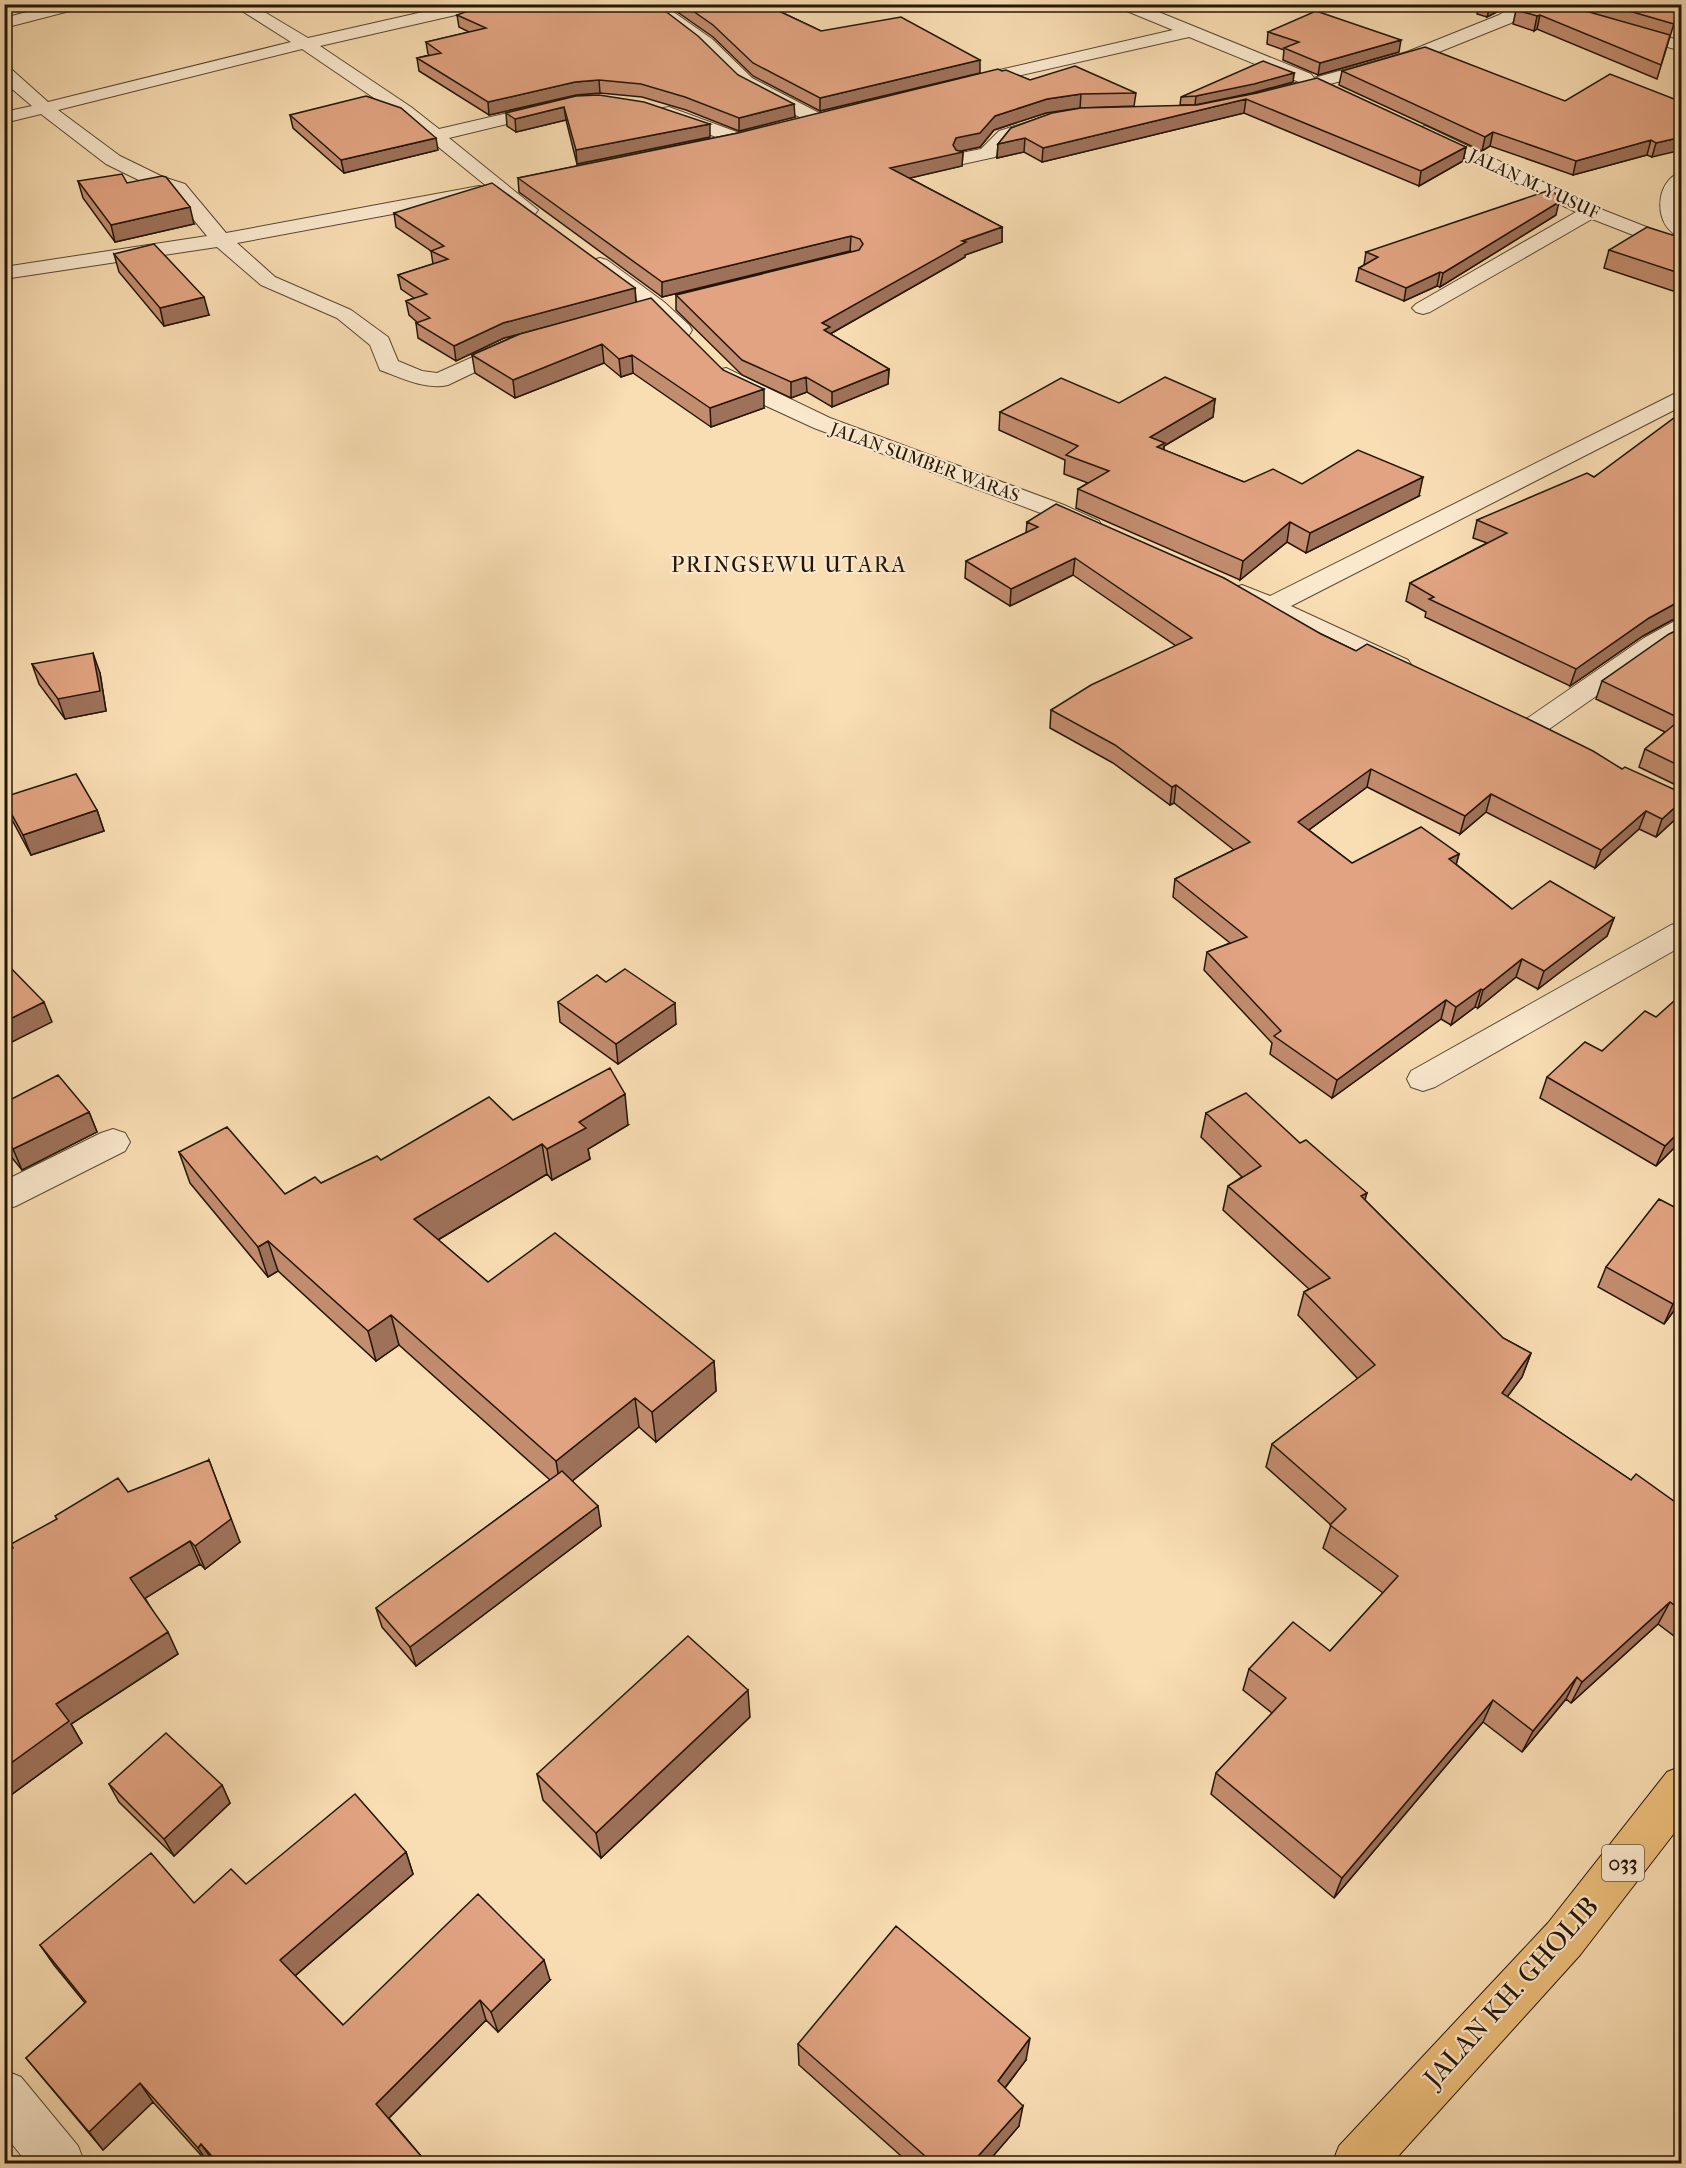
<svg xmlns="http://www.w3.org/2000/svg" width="1686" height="2168" viewBox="0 0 1686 2168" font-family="'IM FELL French Canon',serif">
<rect width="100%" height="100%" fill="#f9ddb3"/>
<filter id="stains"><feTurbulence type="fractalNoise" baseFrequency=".00333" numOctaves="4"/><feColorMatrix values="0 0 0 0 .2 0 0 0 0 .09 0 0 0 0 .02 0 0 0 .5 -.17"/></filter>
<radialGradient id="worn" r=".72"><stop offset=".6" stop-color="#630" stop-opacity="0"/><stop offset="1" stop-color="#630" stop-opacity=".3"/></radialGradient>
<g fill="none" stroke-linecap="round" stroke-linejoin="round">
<!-- minor casing -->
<g stroke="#594832" stroke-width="2">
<path id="minor" d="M57 4H87L85 7 4 28V18Z
M231 4H251L308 38 458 4H490L482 9 320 46 411 107 439 129 551 103 557 104 560 108 557 112 449 138 538 210 535 214H521L431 141 426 140 399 115 302 49 58 110 120 156 163 177 185 184 226 233 479 186 486 188 489 192 486 196 479 198 237 243 275 277 351 310 388 337 398 361 422 371 437 373 513 339 521 340 524 345 521 350 448 385C425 390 401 378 380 370L370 345 337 318 261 285 217 247 4 279V267L207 236 171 192 149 185 106 164 41 114 4 123V112L32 106 4 82V67L10 68 48 102 291 42Z
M643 4H662L712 39 752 78 825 116 828 120 825 124H813L740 86 700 47Z
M1115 4H1139L1311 74 1314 78 1407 52 1499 15 1517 4H1552L1565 8 1567 12 1559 17 1542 12H1528L1511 23 1419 60 1278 98 1272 97 1269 93 1272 89 1299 82 1189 37 969 87 963 86 960 82 963 78 969 77 1173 30 1117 7Z
M1626 25 1682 41V51L1620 34 1618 30Z
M669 107 745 135 747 139 745 143H731L663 116 660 112 663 108Z
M1047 116 1053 117 1056 121 1053 125 1012 139 995 157 963 164 956 162 954 158 956 154 981 149 999 131Z
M1425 126 1598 208 1682 241V254L1592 219 1430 312 1423 314 1416 312 1412 308 1416 304 1576 212 1419 136 1416 132 1419 128Z
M1682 172 1679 204 1682 216V237C1653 230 1653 180 1682 172Z
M600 258 607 260 664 302 689 325 692 330 689 335 681 336 673 335 650 310 593 268 590 264 593 260Z
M726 368 830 418 1064 505 1099 521 1102 526 1099 531C1081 536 1063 523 1046 515L814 428 725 387 715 375 718 370Z
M1682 390V406L1291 606 1408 660 1412 666 1408 672 1399 674 1390 672 1233 598 1229 593 1233 588 1242 585 1270 596Z
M1682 620V639L1662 650 1542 734 1532 736 1522 734 1518 728 1522 722 1644 638 1673 622Z
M1682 922V946L1435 1087 1423 1091 1411 1087 1407 1079 1411 1071 1671 925Z
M113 1129 125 1133 130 1142 125 1151 16 1206 4 1210V1181L101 1133Z
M4 2070 21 2077 78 2146 85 2164H28L4 2134Z"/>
</g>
<!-- primary casing -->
<g stroke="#241607" stroke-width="2">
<path id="primary" d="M1682 1766V1823L1580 1955 1391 2164H1332L1339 2146 1548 1923 1667 1772Z"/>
</g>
<!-- minor -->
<use href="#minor" fill="#fbe9ce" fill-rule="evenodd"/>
<!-- primary -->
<use href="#primary" fill="#ecbe7a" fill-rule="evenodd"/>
</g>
<!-- wall -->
<path fill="#c28c6f" stroke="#241607" stroke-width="1.5" d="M666 4H764L821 31 980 73 820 111 753 76 713 37Z
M1479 4H1512L1487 17 1477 14Z
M1562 4H1680L1657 79 1537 29 1534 31 1513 24 1516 10Z
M457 15 738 75 795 117 739 131 686 110 642 97 600 93 576 95 489 115 419 71 417 58 429 55 428 54 426 42 469 32 459 27Z
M1268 32 1399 52 1318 75 1283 60 1284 50 1267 44Z
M1002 71 1030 80 1136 93 1134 106 1080 108 1046 113 994 130 980 147 960 151 963 152 962 166 909 178 1002 227V242L965 255V257L830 334 889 369 888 384 832 407 807 392 791 398 742 375 676 310V295L853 252 850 251 662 297 519 192 518 178 738 133Z
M1342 71 1565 101 1682 102 1652 157 1647 155 1573 175 1490 146 1482 151 1339 85Z
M1294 73 1293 82 1252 93 1195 105H1180L1181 97Z
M1257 93 1466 147 1463 161 1419 186 1244 113 1042 162 1024 152 997 158 998 144 1011 128 1197 105Z
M576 96 710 137 577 164 566 120 516 132 507 126 506 113Z
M290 115 438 150 344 173 293 128Z
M78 181 127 183 194 224 115 242 83 198Z
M394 213 635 288 636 302 723 370 764 408 711 427 633 373 621 377 604 363 515 398 475 373 472 355 519 334 504 338 456 361 418 338 416 323H418L409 315 406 301 414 298 401 289 398 275 433 264 431 251 396 227Z
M1556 215 1440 287 1437 286 1404 301 1356 281 1359 268 1364 265 1366 252Z
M1680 237 1682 238V294L1604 268 1609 250Z
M114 254 209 315 164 326 119 272Z
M1215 399 1213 417 1164 446V450L1244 482 1302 484 1419 496 1306 553 1287 542 1240 580 1076 508 1078 489 1088 483 1064 474 1065 460 999 430 1000 412 1119 403Z
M1682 422V619L1672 620 1643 636 1570 686 1425 617 1426 612 1406 601 1410 583 1487 543 1473 538 1477 520 1594 477Z
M1027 522 1321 634 1356 651 1622 769 1682 793V812L1681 814 1656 837 1639 829 1595 868 1486 812 1460 834 1367 787 1309 830 1352 863 1459 854 1456 864 1512 909 1614 918 1607 936 1538 989 1516 977 1478 1008 1475 1007 1451 1025 1441 1019 1332 1098 1270 1054 1272 1043 1204 970 1207 952 1230 943 1173 897 1175 879 1234 850 1174 803 1170 805 1113 763 1050 728 1051 710 1176 646 1073 575 1010 606 965 578 966 561 1026 533Z
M1682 628V788L1639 767 1645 749 1665 732 1596 699 1602 681Z
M32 664 100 673 106 711 65 719 39 684Z
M4 797 97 810 104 831 31 855 11 818 4 801Z
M606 982 676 1024 618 1064 560 1022 558 1002Z
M1656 1017 1682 1140 1656 1166 1540 1098 1547 1077 1602 1051Z
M4 1103 89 1112 97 1132 22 1170 4 1148Z
M1206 1113 1300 1143 1365 1200 1503 1338 1531 1353 1522 1377 1507 1397 1631 1480 1682 1507V1642L1658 1624 1571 1703 1566 1699 1522 1752 1483 1722 1334 1898 1211 1794 1216 1773 1272 1713 1243 1690 1249 1669 1330 1651 1383 1593 1323 1548 1331 1525 1266 1467 1272 1444 1358 1379 1298 1315 1304 1292 1309 1289 1223 1210 1228 1186 1242 1177 1201 1137Z
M513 1120 628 1125 588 1149 590 1159 552 1180 547 1174 438 1240 488 1282 714 1361 716 1391 656 1442 639 1427 572 1481 601 1526 416 1666 382 1627 376 1608 550 1480 399 1345 376 1361 278 1271 268 1277 190 1183 179 1152 285 1194 321 1183 381 1160Z
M1682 1211V1300L1664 1324 1598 1287 1606 1267Z
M128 1492 240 1542 205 1569 200 1564 145 1598 178 1654 71 1724 82 1743 4 1800Z
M750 1717 601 1858 543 1800 537 1774Z
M109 1784 222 1785 230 1803 174 1856 119 1802Z
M406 1852 413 1874 295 1976 343 2025 550 1980 498 2032 486 2020 389 2118 427 2163H215L214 2162 212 2163H208L153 2102 103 2150 26 2058 85 2003 54 1965 40 1945 194 1903 246 1884Z
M798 2044 1026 2060 1005 2088 1019 2126 987 2163H909L799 2065Z"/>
<!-- shaded-wall -->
<path fill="#9e725a" stroke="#241607" stroke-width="1.5" d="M1492 4H1512L1487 17 1490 6Z
M1540 15 1537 29 1534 31 1537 16Z
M1401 40 1399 52 1318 75 1320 63Z
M980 60V73L820 111V98Z
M1294 73 1293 82 1252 93 1195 105 1196 96Z
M599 80 600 93 576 95 489 115 488 102 575 82Z
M1081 94 1080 108 1046 113 994 130 980 147 956 152H963L962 166 889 183 890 168 953 145 956 138 995 116 1047 99Z
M1246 99 1244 113 1042 162 1043 148Z
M794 104 795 117 739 131V118Z
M564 107 566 120 516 132 515 119Z
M710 124V137L577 164 576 150Z
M1493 132 1490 146 1482 151 1485 137Z
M1682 137V150L1652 157 1656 143Z
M436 138 438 150 344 173 341 160Z
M1025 138 1024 152 997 158 998 144Z
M1651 140 1647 155 1573 175 1576 161Z
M1466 147 1463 161 1419 186 1421 171Z
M1559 202 1556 215 1440 287 1443 273Z
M190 207 194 224 115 242 111 225Z
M1002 227V242L965 255V257L830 334 831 342 822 323 962 241Z
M851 236 850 251 662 297V282Z
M1440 272 1437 286 1404 301 1406 288Z
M635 288 636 303 504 338 456 361 454 346 503 323Z
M204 297 209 315 164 326 160 308Z
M602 344 604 363 515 398 513 380Z
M632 355 633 373 621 377 619 359Z
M889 369 888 384 832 407V392Z
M806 377 807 392 791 398V382Z
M764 389V408L711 427 710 408Z
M1215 399 1213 417 1164 446 1162 462 1150 437Z
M1423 477 1419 496 1306 553 1310 533Z
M1290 522 1287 542 1240 580 1243 561Z
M1075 558 1073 575 1010 606 1011 589Z
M1678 602H1682V619L1672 620 1643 636 1570 686 1576 669 1649 618Z
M93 653 100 673 106 711 65 719 58 699Z
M1371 769 1367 787 1295 840 1298 822Z
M1176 785 1174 803 1170 805 1172 787Z
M1491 794 1486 812 1460 834 1465 816Z
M1682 801 1681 814 1656 837 1662 819Z
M97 810 104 831 31 855 23 835Z
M1646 811 1639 829 1595 868 1601 850Z
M1459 854 1454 872 1449 859Z
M1614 918 1607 936 1538 989 1544 971Z
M1522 959 1516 977 1478 1008 1483 990Z
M1481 989 1475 1007 1451 1025 1456 1007Z
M1446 1000 1441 1019 1332 1098 1337 1080Z
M44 1002 52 1022 4 1046V1022Z
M675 1003 676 1024 618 1064 616 1044Z
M1682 1086V1098L1675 1093Z
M625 1094 628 1125 588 1149 590 1159 552 1180 547 1149 579 1122Z
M89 1112 97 1132 22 1170 13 1149Z
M1682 1129V1140L1656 1166 1665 1146Z
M542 1144 547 1174 421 1250 414 1219Z
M1367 1193 1360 1217 1361 1196Z
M268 1241 278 1271 268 1277 258 1247Z
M1682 1293V1300L1664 1324 1673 1304Z
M391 1315 399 1345 376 1361 368 1331Z
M1531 1353 1522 1377 1493 1416 1502 1393Z
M714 1361 716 1391 656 1442 652 1412Z
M635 1398 639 1427 561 1490 556 1461Z
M4 1427 8 1434 4 1437Z
M209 1460 240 1542 205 1569 195 1546Z
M598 1506 601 1526 416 1666 410 1647Z
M190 1541 200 1564 141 1601 130 1578Z
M1670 1602 1658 1624 1571 1703 1582 1682Z
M168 1632 178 1654 71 1724 82 1743 4 1800V1768L56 1704Z
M1577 1677 1566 1699 1522 1752 1533 1731Z
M748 1690 750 1717 601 1858 596 1833Z
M1493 1700 1483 1722 1334 1898 1342 1878Z
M222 1785 230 1803 174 1856 164 1839Z
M406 1852 413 1874 290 1980 280 1960Z
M544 1960 550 1980 498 2032 491 2012Z
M480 2000 486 2020 385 2122 376 2104Z
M1030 2038 1026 2060 994 2102 998 2081Z
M140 2083 153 2102 103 2150 89 2132Z
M1023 2106 1019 2126 987 2163H972Z
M201 2144 214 2162 212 2163H208L198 2148Z"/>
<!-- building -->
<path fill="#e1a381" stroke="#241607" stroke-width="1.5" d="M486 4H656L698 36 738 75 794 104 739 118 685 97 641 84 599 80 575 82 488 102 417 58 441 53 426 42 486 28 457 15Z
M683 4H764L821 31 901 17 980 60 820 98 753 63 713 25Z
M1525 4H1561L1670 35 1661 65 1540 15 1537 16 1516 10Z
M1605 4H1680L1674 24Z
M1316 11 1401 40 1320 63 1284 48 1299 42 1268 32Z
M1425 47 1565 101 1610 74 1682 102V137L1656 143 1651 140 1576 161 1493 132 1485 137 1342 71Z
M1263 61 1294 73 1254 84 1196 96 1181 97Z
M1075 66 1136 93 1081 94 1047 99 995 116 980 133 956 138 953 145 956 150 963 152 890 168 1002 227 962 241 966 242 822 323 830 327 824 330 889 369 832 392 806 377 791 382 742 360 676 295 859 250 863 244 860 239 851 236 662 282 518 178 738 133 998 69 1002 71 1006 70 1030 80Z
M1317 78 1466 147 1421 171 1246 99 1043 148 1025 138 998 144 1011 128 1052 113 1081 108 1197 105 1257 93Z
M599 95 644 102 710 124 576 150 564 107 515 119 506 113 576 96Z
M366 96 401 108 436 138 341 160 290 115Z
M122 174 127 183 162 176 166 177 190 207 111 225 78 181Z
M492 183 635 288 503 323 454 346 416 323 430 318 406 301 427 294 398 275 448 259 431 251 444 246 394 213Z
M1553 189 1559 202 1443 273 1440 272 1406 288 1359 268 1378 257 1366 252Z
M1647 227 1682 238V274L1609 250Z
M154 244 204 297 160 308 114 254Z
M651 298 723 370 764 389 710 408 632 355 619 359 602 344 513 380 472 355 520 334Z
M1165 377 1215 399 1150 437 1165 443 1157 447 1244 482 1273 469 1302 484 1358 450 1423 477 1310 533 1290 522 1243 561 1078 489 1109 471 1066 455 1078 446 1000 412 1061 378 1119 403Z
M1674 418 1682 422V602H1678L1649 618 1576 669 1429 599 1434 597 1410 583 1507 533 1477 520 1587 473 1594 477Z
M1056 504 1224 578 1321 634 1356 651 1367 644 1526 718 1593 751 1622 769 1625 767 1682 793V801L1662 819 1646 811 1601 850 1491 794 1465 816 1371 769 1298 822 1352 863 1421 827 1459 854 1449 859 1512 909 1550 881 1614 918 1544 971 1522 959 1483 990 1481 989 1456 1007 1446 1000 1337 1080 1274 1036 1281 1031 1207 952 1247 937 1175 879 1250 842 1176 785 1172 787 1115 745 1051 710 1091 685 1192 638 1075 558 1011 589 966 561 1038 527 1027 522Z
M1682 628V767L1645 749 1681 719 1602 681 1669 634Z
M93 653 100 691 58 699 32 664Z
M76 774 97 810 23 835 4 800V797Z
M4 961 44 1002 4 1022Z
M625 969 675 1003 616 1044 558 1002 597 975 606 982Z
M1682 994V1086L1675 1093 1682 1096V1129L1665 1146 1547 1077 1585 1042 1602 1051 1645 1011 1656 1017Z
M610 1068 625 1094 579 1122 586 1128 547 1149 542 1144 414 1219 488 1282 555 1233 714 1361 652 1412 635 1398 556 1461 391 1315 368 1331 268 1241 258 1247 179 1152 227 1127 285 1194 315 1177 321 1183 377 1156 381 1160 489 1097 513 1120Z
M58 1075 89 1112 13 1149 4 1139V1103Z
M1246 1093 1300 1143 1306 1140 1367 1193 1361 1196 1503 1338 1531 1353 1502 1393 1631 1480 1636 1474 1682 1507V1611L1670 1602 1582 1682 1577 1677 1533 1731 1493 1700 1342 1878 1216 1773 1286 1698 1249 1669 1293 1622 1330 1651 1398 1576 1330 1525 1346 1509 1272 1444 1375 1365 1304 1292 1330 1278 1228 1186 1261 1166 1206 1113Z
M1659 1199 1682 1211V1293L1673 1304 1606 1267Z
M209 1460 231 1519 195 1546 190 1541 130 1578 168 1632 56 1704 69 1721 4 1768V1554L13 1548 11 1544 57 1519 55 1516 118 1478 128 1492Z
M562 1471 598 1506 410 1647 376 1608Z
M688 1636 748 1690 596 1833 537 1774Z
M166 1733 222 1785 164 1839 109 1784Z
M355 1794 406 1852 280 1960 343 2025 478 1894 544 1960 491 2012 480 2000 376 2104 427 2163H218L201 2144 198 2148 140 2083 89 2132 26 2058 86 2002 40 1945 151 1853 194 1903 231 1869 246 1884Z
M896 1926 1030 2038 998 2081 1023 2106 972 2163H945L939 2158 935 2163H933L798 2044Z
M1484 2159 1490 2163H1482Z"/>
<g text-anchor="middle" stroke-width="4.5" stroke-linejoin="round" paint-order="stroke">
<!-- far-street labels -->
<g font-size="18" fill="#241607" stroke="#fbe9ce">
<text transform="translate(1534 184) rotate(25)" y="6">JALAN M. YUSUF</text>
<text transform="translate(925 462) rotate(20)" y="6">JALAN SUMBER WARAS</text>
</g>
<!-- shield labels -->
<rect fill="#fbe9ce" stroke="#645543" stroke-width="1.5" x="1602" y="1845" width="42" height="36" rx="4.5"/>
<g font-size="21" font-weight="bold" fill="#241607">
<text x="1623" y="1870">033</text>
</g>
<!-- far-quarter labels -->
<g font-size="22" letter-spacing="1.5" fill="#241607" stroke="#fbe9ce">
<text x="789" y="572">PRINGSEWU UTARA</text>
</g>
<!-- near-street labels -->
<g font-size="27" fill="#241607" stroke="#fbe9ce">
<text transform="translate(1511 1992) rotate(-48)" y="9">JALAN KH. GHOLIB</text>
</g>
</g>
<!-- margin -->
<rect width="1686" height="2168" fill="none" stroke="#f9ddb3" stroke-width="24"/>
<rect x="6" y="6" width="1674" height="2156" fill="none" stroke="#241607" stroke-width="3"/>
<rect x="12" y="12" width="1662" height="2144" fill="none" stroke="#241607" stroke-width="1.5"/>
<rect width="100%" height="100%" filter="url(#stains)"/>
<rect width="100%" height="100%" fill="url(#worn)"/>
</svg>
